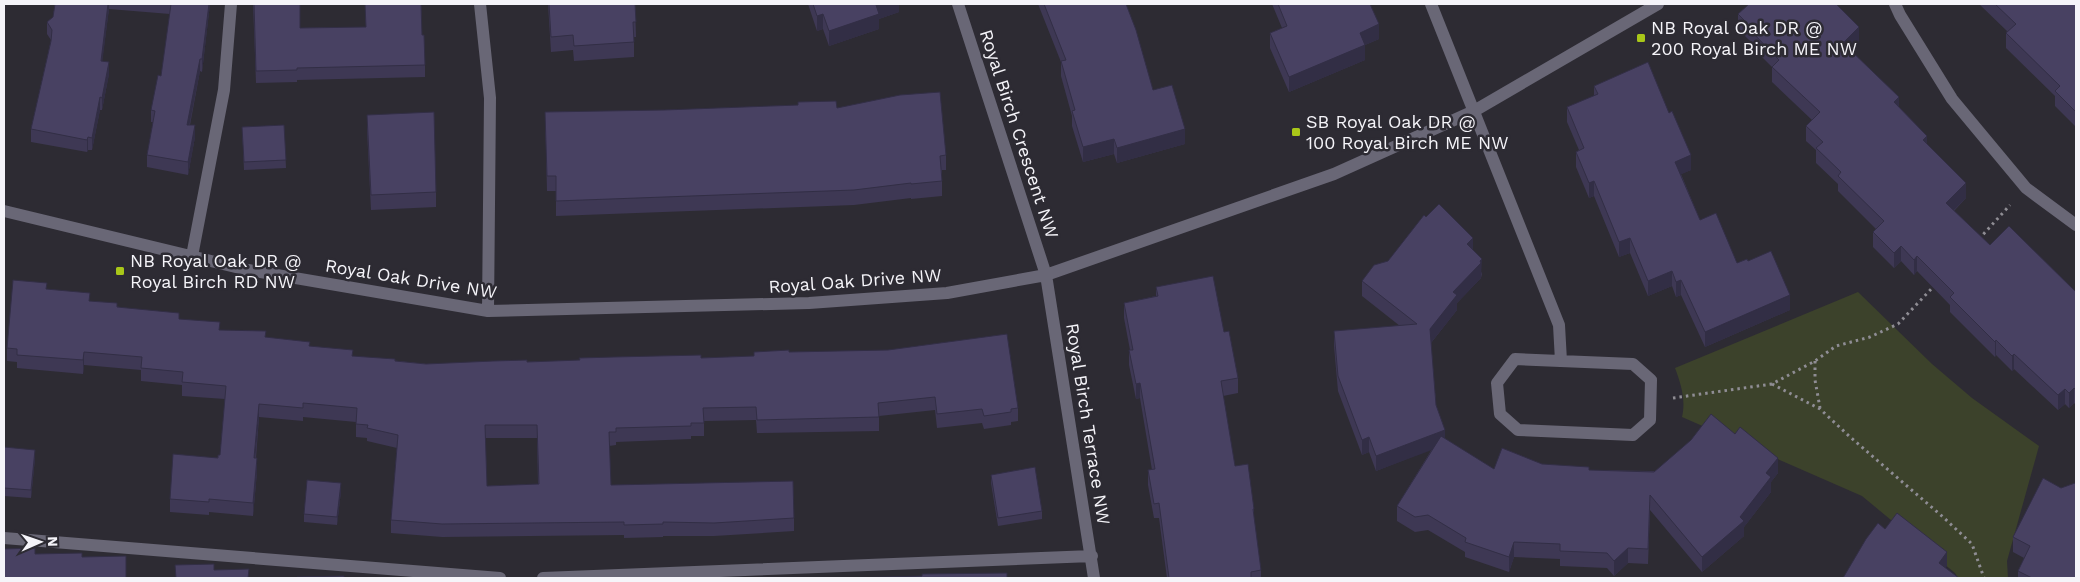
<svg xmlns="http://www.w3.org/2000/svg" width="2080" height="582" viewBox="0 0 2080 582" font-family="'Work Sans',sans-serif">
<rect width="100%" height="100%" fill="#2d2b33"/>
<!-- green -->
<path fill="#3c422b" d="M1858 292 1932 364 1972 398 2039 446 2007 561 2008 578H1958L1955 573 1862 496 1682 417C1686 400 1681 384 1675 368Z"/>
<g fill="none" stroke-linecap="round" stroke-linejoin="round">
<!-- path -->
<path stroke="#8f8d94" stroke-width="3" stroke-dasharray="2.5 4" stroke-linecap="butt" d="M1979 239 2010 205
M1815 361V380L1820 408
M1772 384 1820 409 1849 436 1943 517 1972 544 1984 578
M1673 398 1772 384 1815 361 1836 346 1870 337 1898 324 1935 285"/>
<!-- minor -->
<path stroke="#696776" stroke-width="12" d="M480 4 490 98 488 311
M958 4 1046 275 1094 578
M1431 4 1559 325 1561 361
M1895 4 1900 15 1952 99 2026 188 2076 225
M4 211 248 270 488 311 809 303 947 293 1046 275 1334 174 1474 111 1658 4
M192 256 224 90 231 4
M1515 359 1633 364 1651 380 1650 420 1633 435 1518 430 1500 414 1497 383Z
M4 538 500 578
M543 578 1092 556"/>
</g>
<!-- wall -->
<path fill="#3e3854" fill-rule="evenodd" d="M55 4H210L202 72 200 71 190 125 195 137 188 175 147 167V155L153 122H151V110L161 76 170 14 109 9 102 61 109 74 102 110H100L92 150H88L87 152 31 142V129L51 40 47 34V22L53 17Z
M253 4H300V28L366 27 365 4H421L422 35 425 65V77L297 80V82L256 83Z
M548 4H635L636 37H634V57L574 61 573 50 551 52Z
M808 4H899V12L879 19V29L829 46 823 29 817 31Z
M1038 4H1126L1153 90 1185 144 1117 163 1114 154 1083 162 1072 126V116L1061 76V62Z
M1272 4H1370L1379 39 1365 45V60L1289 92 1270 48V33L1282 28Z
M1979 4H2076V127L2055 106V96L2006 48V33L2007 31Z
M1738 14 1859 42 1851 50 1899 107 1927 144 1966 198 1954 211 1990 245 2076 292V405L2074 403 2069 408 2065 404 2058 410 2014 369 2012 371 1996 355 1995 357 1950 312V305L1917 271 1914 275 1901 261 1894 268 1873 247V232L1876 229 1838 191V184L1816 163V150L1806 141V126L1812 120 1772 82V67L1752 47V43L1738 29Z
M1594 86 1691 170 1681 174 1700 220 1737 263 1748 261 1790 310 1705 347 1681 295 1676 297 1672 286 1648 296 1630 253 1619 257 1594 196 1589 198 1576 167V152L1579 150 1567 122V107L1594 96Z
M837 108 946 155V170H942V196L911 199V198L854 205 556 216V191H547L545 112Z
M367 115 436 192V207L371 210 367 130Z
M284 125 286 168 244 170 242 127Z
M1426 217 1473 250 1482 274 1481 278 1457 303V310L1431 343 1436 405 1445 439 1494 469 1542 464 1589 470 1778 473 1771 482V492L1744 527V536L1702 572 1650 510 1648 564 1628 563 1614 576 1607 568 1560 566V559L1514 557 1509 572 1465 557V552L1428 530 1415 532 1397 521V506L1432 449 1376 471 1369 452 1362 455 1338 391 1334 346V331L1400 326 1362 296V281L1388 261Z
M1156 287 1224 332 1238 378V393L1223 396 1235 466 1254 509V520L1261 570V578H1167L1159 518H1154L1148 485V470H1152L1140 398 1136 399 1129 365V350H1130L1124 318V303L1156 296Z
M47 289 90 301 179 319 220 330 266 337 353 356 426 364 701 358 754 356 789 352 1018 408V421L1011 422V425L984 429 982 423 937 428 935 410 879 416V431L757 433 756 420 704 421V436H691V439L616 442V445L609 446 611 485 794 518V531L714 536H663V537L624 538V535L442 537 391 533V520L397 448 367 441V438L356 437V422L303 417V421L259 417 256 458 257 472 253 516 209 512V515L170 512V499L220 455 225 399 182 396V385L141 381V370L84 365 83 374 17 368V362L7 361V348ZM485 438H537L538 484 487 486Z
M4 447 35 458 31 498 4 496Z
M991 475 1042 511V519L998 526 991 483Z
M2061 488 2076 578H2018V571L2024 558 2013 552V537Z
M341 491 337 525 304 522V514Z"/>
<!-- shaded-wall -->
<path fill="#322e45" d="M108 4H109V9L101 73V61Z
M209 4H210L202 72V59Z
M881 4H899V12L879 19V29L829 46V31L876 5Z
M823 14V29L817 31V16Z
M1379 24V39L1365 45V60L1289 92V77L1360 33Z
M1859 27V42L1843 58V43Z
M200 59V71L187 137V125Z
M109 62V74L102 110V98Z
M100 97V110L92 150V138Z
M1899 97V112L1894 102Z
M195 125V137L188 175V162Z
M1185 129V144L1117 163V148Z
M1927 136V151L1923 140Z
M88 137V150L87 152V140Z
M1114 139V154L1083 162V147Z
M1691 155V170L1675 177V162Z
M1594 181V196L1589 198V183Z
M1966 183V198L1946 218V203Z
M1473 238V253L1467 244Z
M1630 238V253L1619 257V242Z
M1901 246V261L1894 268V253Z
M1917 256V271L1914 275V260Z
M1482 259 1481 278 1457 303V310L1430 344V329L1453 292Z
M1672 271V286L1648 296V281Z
M1681 280V295L1676 297V282Z
M1790 295V310L1705 347V332Z
M1996 340V355L1995 357V342Z
M84 352V365L83 374V360Z
M2014 354V369L2012 371V356Z
M1140 383V398L1136 399V384Z
M2074 388V403L2069 408V393Z
M2065 389V404L2058 410V395Z
M259 404V417L254 471V458Z
M1445 430V445L1376 471V456Z
M1369 437V452L1362 455V440Z
M35 450V458L31 498V490Z
M257 458V472L253 516V503Z
M1778 458V473L1771 482V492L1744 527V536L1702 572V557Z
M341 483V491L337 525V517Z
M1514 542V557L1509 572V557Z
M1628 548V563L1614 576V561Z
M1947 552V566L1939 578V563Z"/>
<!-- building -->
<path fill="#484162" stroke="#322e45" fill-rule="evenodd" d="M55 4H108L101 61 109 62 102 98 100 97 92 138 88 137 87 140 31 129 51 41 52 30 47 22 53 17Z
M171 4H209L202 59H200L187 125H195L188 162 147 155 155 111 151 110 158 75 161 76Z
M254 4H300V28L366 27 365 4H421L422 35H424L425 65 297 68V70L256 71Z
M549 4H635L636 22H633L634 42 574 46 573 35 551 37Z
M813 4H881L876 5 879 14 829 31 823 14 817 16Z
M1044 4H1126L1136 30 1153 90 1172 85 1185 129 1117 148 1114 139 1083 147 1072 111 1075 110 1061 61 1066 60Z
M1278 4H1370L1379 24 1360 33 1365 45 1289 77 1270 33 1287 26Z
M1749 4H1836L1859 27 1843 43 1899 97 1894 102 1927 136 1923 140 1966 183 1946 203 1990 245 2009 226 2076 292V390L2074 388 2069 393 2065 389 2058 395 2014 354 2012 356 1996 340 1995 342 1950 297 1954 293 1917 256 1914 260 1901 246 1894 253 1873 232 1884 221 1838 176 1841 172 1816 148 1823 142 1806 126 1820 112 1772 67 1779 60 1752 32 1754 30 1738 14Z
M1995 4H2076V112L2055 91 2060 86 2006 33 2016 24Z
M1648 62 1669 113 1672 111 1691 155 1675 162 1700 220 1716 213 1737 263 1747 259 1748 261 1771 251 1790 295 1705 332 1681 280 1676 282 1672 271 1648 281 1630 238 1619 242 1594 181 1589 183 1576 152 1584 148 1567 107 1598 94 1594 86Z
M940 92 946 155 940 156 942 181 911 184V183L854 190 556 201V176H547L545 112 664 110 798 105V102L836 101 837 108 900 95Z
M434 112 436 192 371 195 367 115Z
M284 125 286 160 244 162 242 127Z
M1439 204 1473 238 1467 244 1482 259 1480 261 1481 263 1453 292 1457 295 1430 329 1436 405 1445 430 1376 456 1369 437 1362 440 1338 376 1334 331 1417 324 1362 281 1374 265 1388 261 1424 215 1426 217Z
M1213 276 1224 332 1229 331 1238 378 1221 381 1235 466 1248 464 1254 509H1253L1261 570 1251 572V578H1169L1159 503 1154 504 1148 470 1155 469 1140 383 1136 384 1129 350H1133L1124 303 1158 296 1156 287Z
M13 280 47 283 46 289 90 293 89 301 117 303V307L179 313V319L220 322 219 330 266 331 265 337 310 342 309 346 353 350 352 356 395 359V361L426 364 493 361 527 360V362L580 360 579 358 614 357 701 355V358L754 356V352L789 350V352L888 350 1007 334 1018 408 1011 409V412L984 416 982 409 937 414 935 397 878 403 879 417 757 420 756 407 703 408 704 423H691V426L616 428V432H609L611 485 793 481 794 518 714 523 663 522V524L624 525V522L442 524 391 520 398 435 367 428 368 425 356 424 357 408 303 403V408L259 404 254 458H257L253 503 209 499V502L170 499 173 454 218 458V455H220L226 386 182 382 183 372 141 368 142 357 84 352 83 360 17 355V349L7 348ZM485 425H537L539 484 487 486Z
M1711 414 1735 434 1740 427 1778 458 1766 473 1771 477 1740 517 1744 521 1702 557 1650 495 1648 549 1628 548 1614 561 1607 553 1560 551V544L1514 542 1509 557 1465 542 1466 538 1428 515 1415 517 1397 506 1441 436 1494 469 1502 448 1542 464 1589 467V470L1654 472 1691 440Z
M4 447 35 450 31 490 4 488Z
M1035 467 1042 511 998 518 991 475Z
M2043 478 2061 488 2075 483 2076 486V578H2032L2018 571 2030 546 2013 537Z
M307 480 341 483 337 517 304 514Z
M1897 513 1947 552 1939 563 1959 578H1843L1866 539 1878 523 1885 529Z
M35 548V554L82 553V557L126 556V578H4V549Z
M214 564V570L249 569 248 578H176L175 565Z
M1007 573V578H848L922 576V574Z
M344 576V578H297V577Z"/>
<!-- markers -->
<g fill="#a9c719" stroke="#2d2b33" stroke-width="2">
<rect x="1636" y="33" width="10" height="10" rx="2.5"/>
<rect x="1291" y="127" width="10" height="10" rx="2.5"/>
<rect x="115" y="266" width="10" height="10" rx="2.5"/>
</g>
<g text-anchor="middle" stroke-width="5" stroke-linejoin="round" paint-order="stroke">
<!-- poi labels -->
<g font-size="18" fill="#f5f4f9" stroke="#2d2b33" text-anchor="start">
<text x="1651" y="34">NB Royal Oak DR @<tspan x="1651" dy="21">200 Royal Birch ME NW</tspan></text>
<text x="1306" y="128">SB Royal Oak DR @<tspan x="1306" dy="21">100 Royal Birch ME NW</tspan></text>
<text x="130" y="267">NB Royal Oak DR @<tspan x="130" dy="21">Royal Birch RD NW</tspan></text>
</g>
<!-- street labels -->
<g font-size="18" fill="#f5f4f9" stroke="#2d2b33">
<text transform="translate(1019 134) rotate(72)" y="6">Royal Birch Crescent NW</text>
<text transform="translate(411 279) rotate(9)" y="6">Royal Oak Drive NW</text>
<text transform="translate(855 281) rotate(-4)" y="6">Royal Oak Drive NW</text>
<text transform="translate(1088 424) rotate(81)" y="6">Royal Birch Terrace NW</text>
</g>
</g>
<!-- border -->
<rect width="2080" height="582" fill="none" stroke="#f5f4f9" stroke-width="10"/>
<!-- north arrow -->
<g transform="translate(40 542) rotate(88)" stroke="#2d2b33" stroke-width="4" paint-order="stroke">
<path d="M0-4L9 19L0 12L-9 19Z" fill="#f5f4f9"/>
<text y="-8" font-size="14" font-weight="bold" text-anchor="middle" fill="#f5f4f9">N</text>
</g>
</svg>
